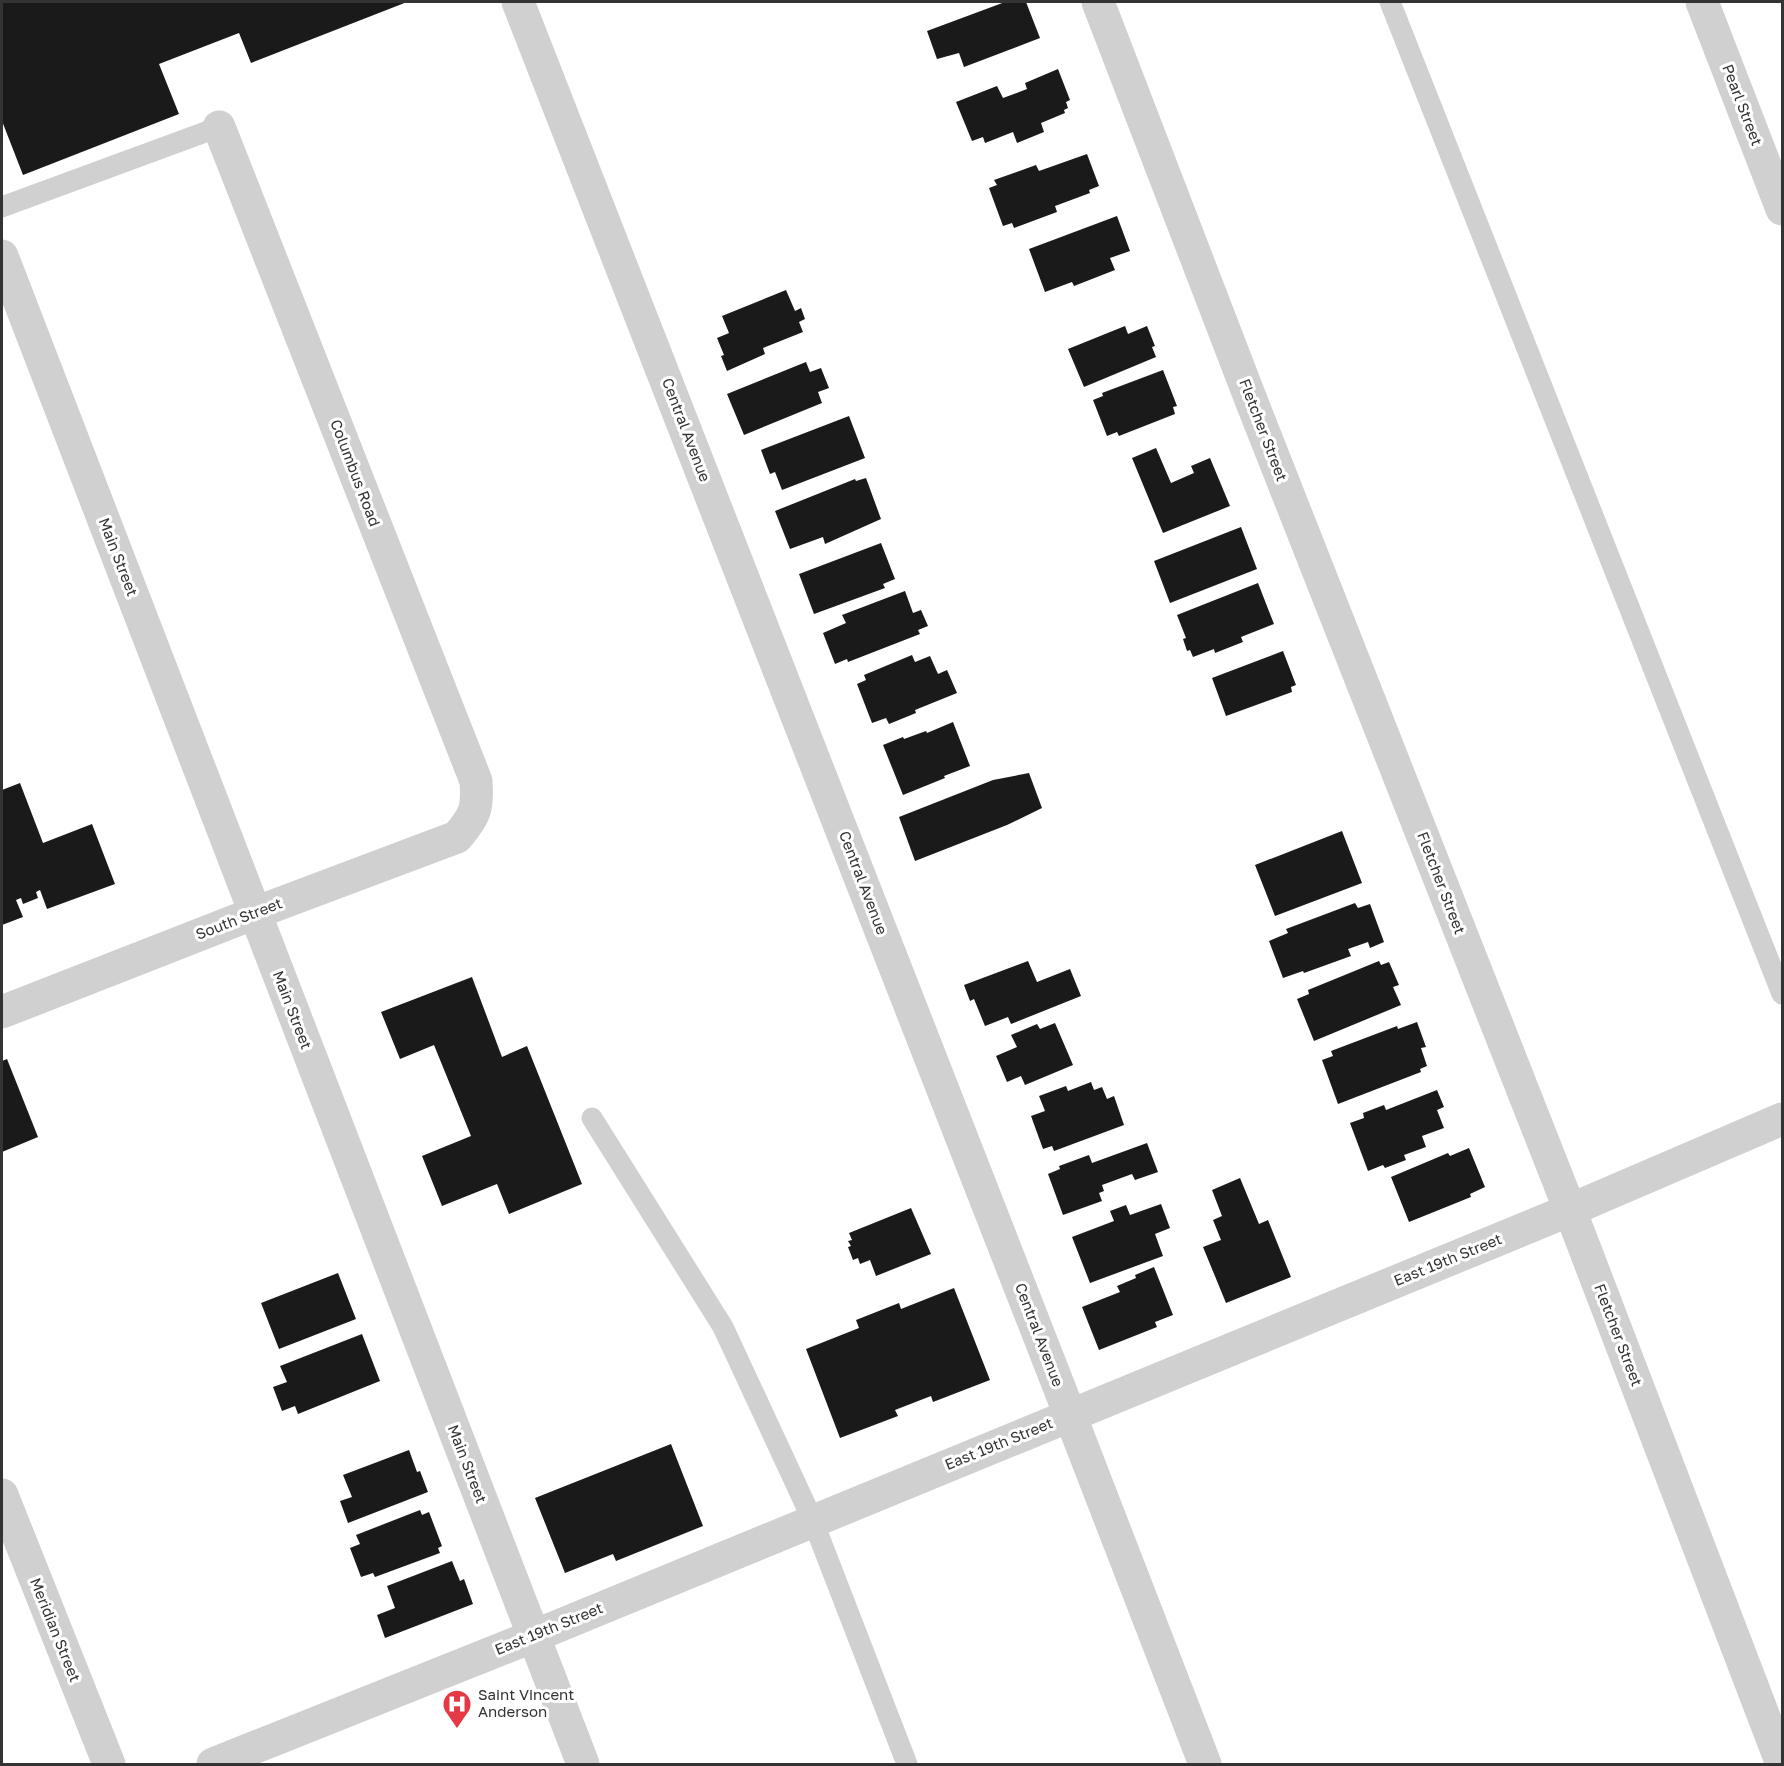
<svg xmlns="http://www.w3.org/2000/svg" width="1784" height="1766" viewBox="0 0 1784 1766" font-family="'Golos Text',sans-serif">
<rect width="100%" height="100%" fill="#fff"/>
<!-- building -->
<path fill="#1a1a1a" d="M2 2H407L251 63 239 33 159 64 179 114 23 175 2 121Z
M1005 2H1026L1040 38 964 67 959 53 937 59 927 31Z
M1058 69 1070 100 1066 102 1068 108 1064 110 1065 113 1041 123 1044 132 1017 143 1013 132 985 143 983 137 972 141 956 102 997 86 1003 98 1027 89 1025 83Z
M1087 154 1099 186 1089 190 1090 193 1055 206 1057 212 1014 228 1012 223 1003 226 989 188 997 185 994 180 1036 165 1039 171Z
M1117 216 1130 251 1110 258 1115 270 1074 286 1072 282 1045 292 1029 249Z
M786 290 795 311 801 308 805 319 799 322 803 332 763 348 765 354 727 371 721 356 724 355 717 338 729 333 722 316Z
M1125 326 1128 334 1147 326 1155 346 1152 347 1156 357 1084 387 1068 349Z
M806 362 810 372 821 368 829 388 818 392 822 403 744 435 727 394Z
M1163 370 1177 406 1173 407 1175 414 1119 436 1117 432 1107 436 1093 400 1103 396 1102 393Z
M849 416 865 458 782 490 775 472 770 474 761 450Z
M1156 448 1171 483 1194 473 1191 466 1210 458 1230 506 1163 533 1132 458Z
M866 478 881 519 825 544 823 537 790 549 775 511 855 479 856 481Z
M1241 527 1257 569 1170 603 1154 561Z
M881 543 895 579 883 584 885 588 814 614 799 574Z
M1258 583 1274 624 1241 637 1243 642 1215 653 1214 649 1193 657 1190 650 1187 651 1183 639 1186 638 1177 615Z
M905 591 913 613 921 610 928 626 918 630 920 634 848 662 847 659 835 664 823 633 846 623 842 615Z
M1283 651 1296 685 1291 687 1292 692 1226 716 1212 678Z
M912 655 915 662 930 656 938 674 947 670 957 693 915 710 916 713 889 724 886 718 872 723 857 684 866 680 864 675Z
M953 722 970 766 944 776 945 778 903 795 883 745 903 737 904 739 926 731 927 733Z
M1029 773 1042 808 1007 825 915 861 899 817 993 780Z
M20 783 43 843 92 824 115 884 47 909 40 890 36 892 38 898 23 904 21 898 16 900 23 917 2 925V790Z
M1342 831 1362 883 1275 916 1255 865Z
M1355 903 1358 908 1370 904 1384 942 1370 948 1368 942 1348 949 1351 956 1304 973 1303 971 1283 978 1269 941 1288 933 1286 929Z
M1028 961 1037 982 1070 969 1081 996 1011 1024 1008 1017 985 1026 974 999 970 1001 964 985Z
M1379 961 1381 965 1389 962 1399 985 1393 987 1401 1005 1314 1041 1297 999 1309 994 1308 990Z
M472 977 502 1057 527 1046 582 1184 509 1214 497 1184 442 1206 422 1156 471 1136 434 1045 400 1059 381 1012Z
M1417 1022 1426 1047 1421 1048 1427 1066 1420 1069 1421 1072 1338 1104 1322 1060 1333 1056 1331 1051 1397 1026 1398 1029Z
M1055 1023 1073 1065 1025 1085 1021 1076 1007 1082 996 1056 1017 1047 1011 1035 1037 1024 1040 1029Z
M7 1059 38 1137 2 1152V1061Z
M1091 1082 1094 1090 1102 1087 1107 1099 1114 1096 1124 1125 1054 1151 1052 1146 1043 1149 1031 1116 1045 1111 1039 1096 1066 1086 1068 1091Z
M1437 1090 1444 1107 1437 1110 1444 1128 1422 1136 1426 1147 1404 1155 1406 1160 1385 1168 1383 1165 1368 1171 1350 1123 1364 1118 1363 1113 1384 1105 1386 1110Z
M1147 1143 1158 1172 1135 1180 1132 1174 1102 1185 1104 1191 1099 1193 1102 1201 1063 1215 1048 1174 1060 1169 1059 1166 1089 1155 1092 1163Z
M1469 1148 1485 1187 1470 1194 1471 1197 1409 1222 1391 1177 1448 1153 1450 1156Z
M1240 1178 1259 1224 1268 1220 1291 1277 1226 1303 1203 1247 1221 1240 1213 1220 1222 1216 1212 1190Z
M1161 1204 1170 1228 1155 1234 1163 1256 1090 1283 1072 1237 1114 1221 1110 1211 1126 1205 1130 1215Z
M911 1208 931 1254 876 1276 870 1260 860 1264 858 1258 853 1260 848 1247 851 1246 848 1241 852 1240 849 1233Z
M1154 1267 1173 1315 1155 1322 1157 1327 1099 1350 1082 1307 1120 1292 1117 1286 1136 1278 1135 1275Z
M338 1273 356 1319 279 1349 261 1303Z
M954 1288 990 1380 933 1402 931 1396 895 1410 898 1416 840 1438 806 1349 859 1328 856 1320 899 1303 901 1309Z
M362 1334 380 1381 298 1414 295 1406 282 1411 273 1387 287 1382 280 1366Z
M671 1444 703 1526 616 1561 613 1554 565 1573 535 1498Z
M409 1450 417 1472 420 1471 428 1492 348 1523 340 1501 352 1497 343 1475Z
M420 1510 422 1515 429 1512 442 1546 438 1548 440 1553 375 1577 373 1573 361 1577 350 1548 360 1544 356 1535Z
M452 1561 460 1581 464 1579 473 1604 385 1638 377 1615 395 1608 387 1586Z"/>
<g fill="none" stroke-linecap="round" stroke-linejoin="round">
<!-- service -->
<path stroke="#d0d0d0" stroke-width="21" d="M1390 2 1782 994
M2 207 219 127
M592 1118 723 1327 813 1521 907 1764"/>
<!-- minor -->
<path stroke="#d0d0d0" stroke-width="33" d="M1098 2 1251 400 1570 1210 1782 1764
M1702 2 1782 209
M2 1012 255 913 457 837C475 816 478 809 476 781L219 127
M2 1495 109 1764"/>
<!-- tertiary -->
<path stroke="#d0d0d0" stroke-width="33" d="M518 2 1070 1415 1205 1764
M2 256 583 1764
M213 1764 534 1636 1570 1210 1782 1119"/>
</g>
<!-- icons -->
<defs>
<g id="hospital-pin" transform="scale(1.5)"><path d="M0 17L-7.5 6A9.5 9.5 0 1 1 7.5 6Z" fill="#e63946" stroke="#fff"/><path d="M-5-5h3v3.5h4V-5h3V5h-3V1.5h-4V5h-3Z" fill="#fff"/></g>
</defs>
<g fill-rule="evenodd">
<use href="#hospital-pin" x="457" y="1704"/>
</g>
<g text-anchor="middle" stroke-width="6" stroke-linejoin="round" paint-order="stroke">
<!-- street labels -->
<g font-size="15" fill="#333" stroke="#fff">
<text transform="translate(1742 105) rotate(69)" y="5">Pearl Street</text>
<text transform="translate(686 430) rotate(69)" y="5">Central Avenue</text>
<text transform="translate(1263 430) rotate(69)" y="5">Fletcher Street</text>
<text transform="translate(355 473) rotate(69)" y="5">Columbus Road</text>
<text transform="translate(118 557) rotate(69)" y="5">Main Street</text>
<text transform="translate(863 883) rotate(69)" y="5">Central Avenue</text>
<text transform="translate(1441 883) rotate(69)" y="5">Fletcher Street</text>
<text transform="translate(239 919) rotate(-21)" y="5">South Street</text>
<text transform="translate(292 1010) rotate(69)" y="5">Main Street</text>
<text transform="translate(1448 1260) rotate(-22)" y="5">East 19th Street</text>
<text transform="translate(1039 1335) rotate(69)" y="5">Central Avenue</text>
<text transform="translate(1618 1335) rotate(69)" y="5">Fletcher Street</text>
<text transform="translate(999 1444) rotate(-22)" y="5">East 19th Street</text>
<text transform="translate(467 1464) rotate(69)" y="5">Main Street</text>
<text transform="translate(549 1629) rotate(-22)" y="5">East 19th Street</text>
<text transform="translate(55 1630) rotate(68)" y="5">Meridian Street</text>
</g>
<!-- poi labels -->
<g font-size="15" fill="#333" stroke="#fff" text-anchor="start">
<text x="478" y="1700">Saint Vincent<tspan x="478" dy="17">Anderson</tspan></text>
</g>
</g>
<!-- border -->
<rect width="1784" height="1766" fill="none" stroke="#333333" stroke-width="6"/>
</svg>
